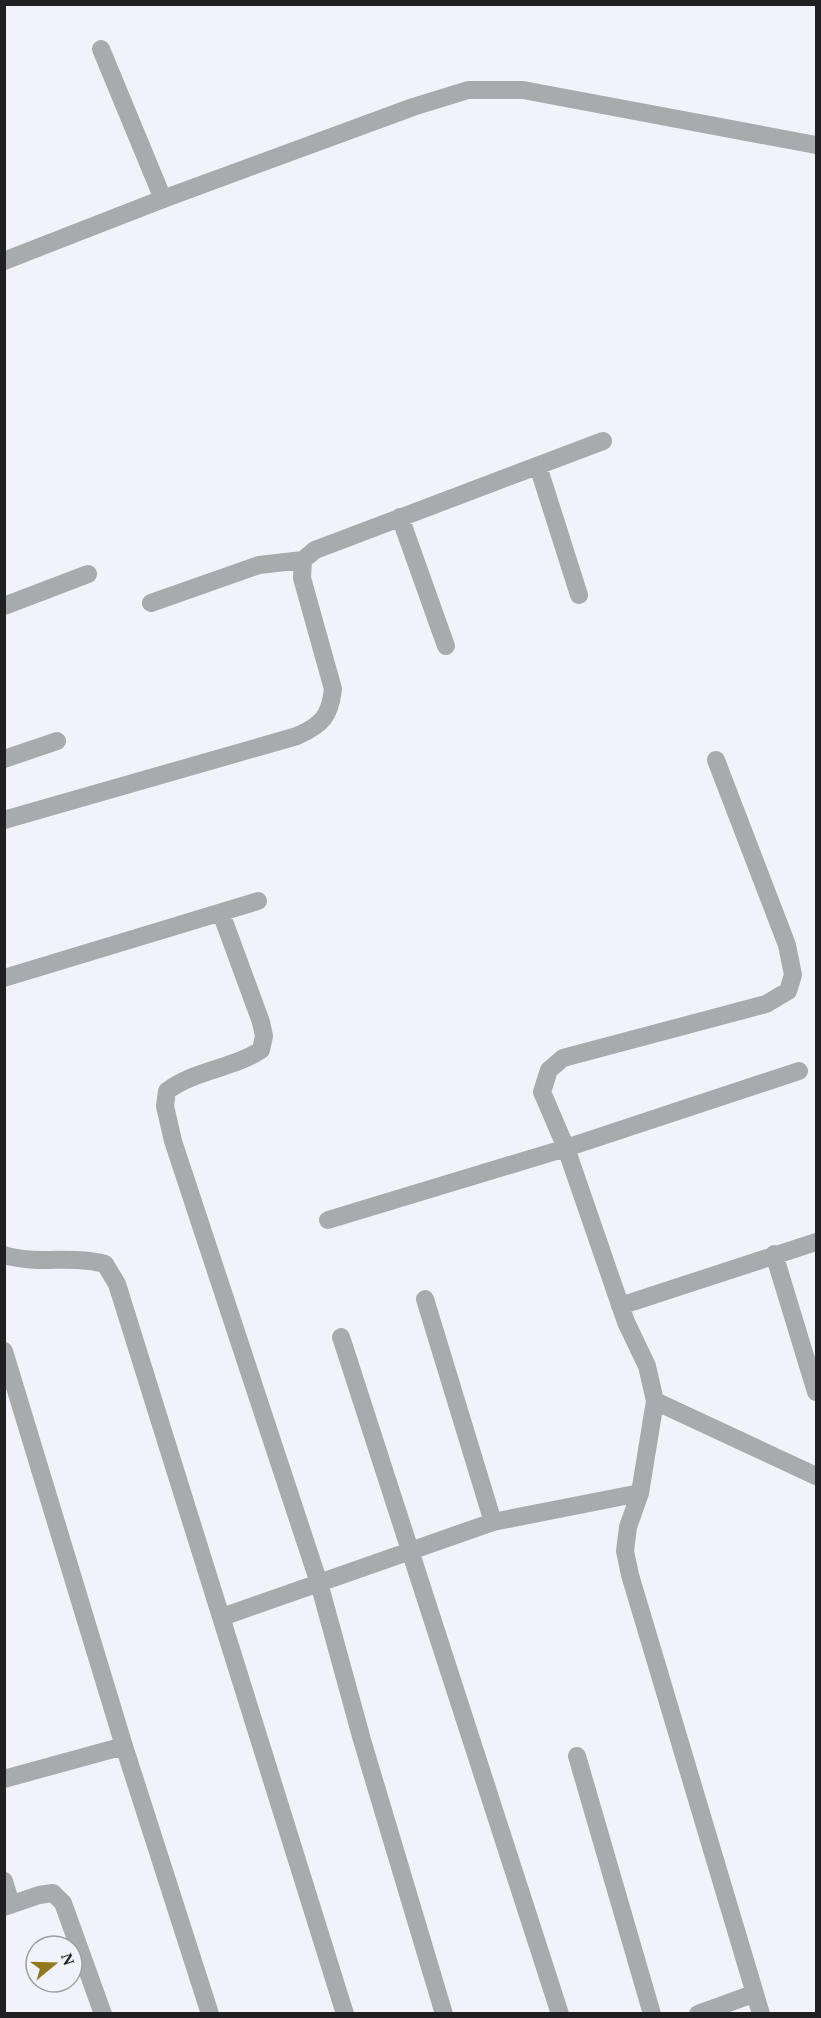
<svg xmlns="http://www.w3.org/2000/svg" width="821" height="2018" viewBox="0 0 821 2018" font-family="Georgia,serif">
<rect width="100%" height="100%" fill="#f2f2fb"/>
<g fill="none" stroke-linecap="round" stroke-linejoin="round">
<!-- lane -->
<path stroke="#a8abae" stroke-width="18" d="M101 49 163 199"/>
<!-- street -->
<path stroke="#a8abae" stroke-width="18" d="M4 261 163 199 413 107 468 90H523L816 145
M538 466 579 595
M400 517 446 646
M151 603 259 565 303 560
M4 606 88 574
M4 759 57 741
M716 760 787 945 793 975 788 991 766 1004 563 1058 549 1070 542 1092 566 1148 626 1322 647 1366 655 1401 640 1493 628 1527 625 1551 630 1575 761 2014
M4 820 297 736C322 725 330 716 333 689L302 578 303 560 315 550 603 441
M221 913 261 1022 264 1036 261 1050C232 1069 195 1070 167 1091L165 1106 173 1141 319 1583 362 1740 444 2014
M4 978 258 901
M328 1220 566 1148 799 1071
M774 1254 816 1392
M4 1255C37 1265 72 1255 105 1264L117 1284 345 2014
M425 1299 493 1522
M620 1306 816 1242
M341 1337 560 2014
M4 1351 124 1746 210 2014
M655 1401 816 1476
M222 1617 493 1522 640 1493
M577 1756 652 2014
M4 1779 124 1746
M4 1881 11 1904
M4 1907 39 1895 53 1893 63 1903 103 2014
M698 2014 753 1994"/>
</g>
<!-- border -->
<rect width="821" height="2018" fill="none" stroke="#202023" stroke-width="12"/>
<!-- north arrow -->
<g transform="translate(54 1964) rotate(71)"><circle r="28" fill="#f2f2fb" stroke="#9e9ea5" stroke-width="1.5"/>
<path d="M0-4.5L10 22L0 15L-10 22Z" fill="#8f7a1f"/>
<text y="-9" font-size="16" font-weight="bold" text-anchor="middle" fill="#202023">N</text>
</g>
</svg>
